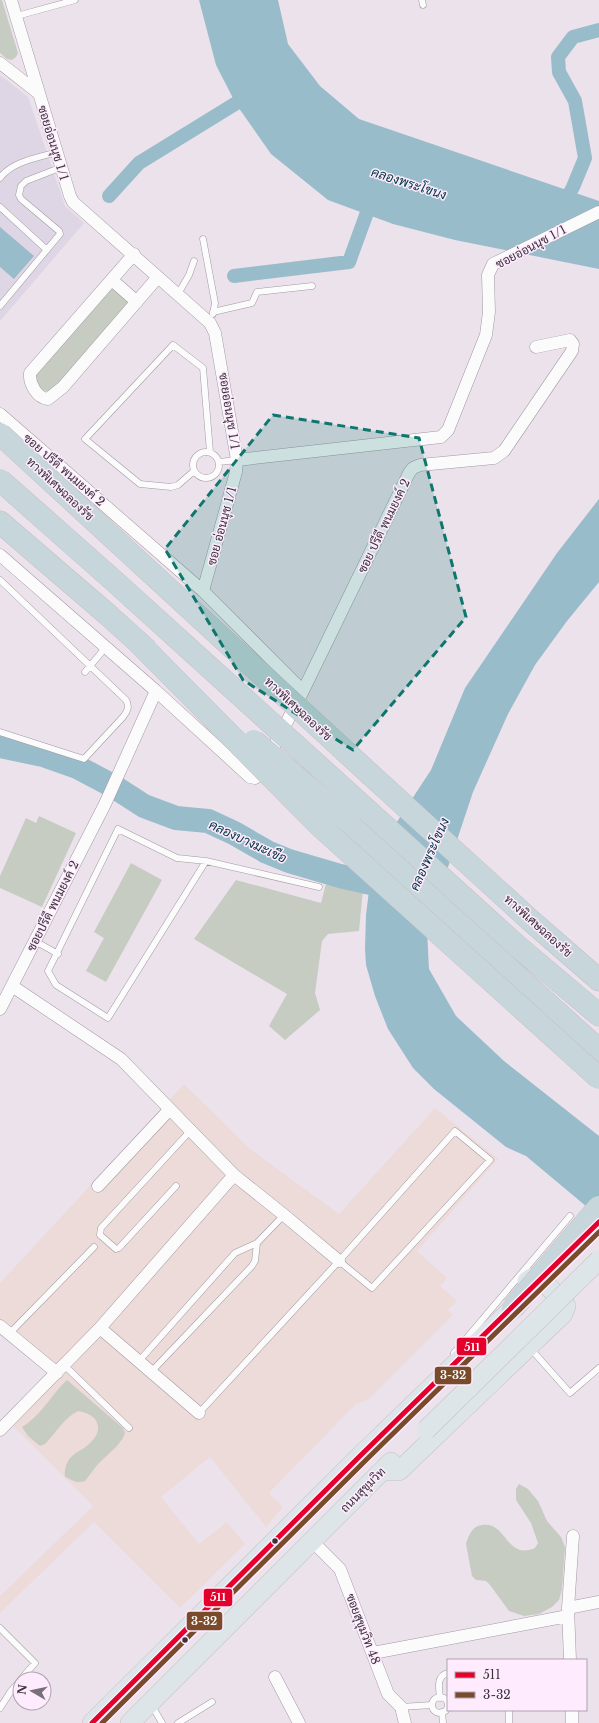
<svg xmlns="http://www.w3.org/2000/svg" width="599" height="1723" viewBox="0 0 599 1723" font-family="'Libre Baskerville',Sarabun,serif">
<rect width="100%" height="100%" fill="#ece2ec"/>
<!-- commercial -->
<path fill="#eddbda" d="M184 1084 249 1148 339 1214 435 1108 498 1159 417 1251 447 1278 440 1286 457 1301 448 1310 453 1315 368 1400 356 1404 269 1493 283 1507 266 1527 210 1457 161 1497 199 1544 227 1522 245 1544 180 1608 94 1522 0 1613V1596L93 1506 5 1418 48 1374 0 1333V1283Z"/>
<!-- education -->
<path fill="#ded5e5" d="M0 75 28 97 65 206 84 223 0 321Z"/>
<!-- green -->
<path fill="#c6ccc2" d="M0 0H2L18 53 16 57 12 60 7 59 0 53Z
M112 286 133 301 54 390C46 393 42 390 36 384V375Z
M39 816 76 833 42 907 0 888V876L26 818 36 823Z
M131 863 162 880 106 982 86 971 104 938 94 932Z
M236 880 321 903 327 880 363 889 359 931 328 934 322 941 315 993 320 1010 285 1040 269 1026 287 994 194 939Z
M67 1380 123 1428 125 1433 123 1438 117 1446 98 1464 85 1481 81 1482H76L65 1477C64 1471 66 1462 71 1457 76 1452 84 1449 89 1444 105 1430 99 1414 78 1411 64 1418 56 1433 45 1444L40 1446 28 1436 22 1427C42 1415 50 1396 67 1380Z
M519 1484 528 1489 538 1501 547 1521 561 1537 565 1547 562 1589 559 1600 552 1607 539 1614 524 1616 509 1611 490 1585 486 1581 476 1580 472 1576 466 1544C468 1537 471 1529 478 1526 501 1519 504 1545 520 1550 525 1551 531 1550 535 1548L538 1543 531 1523 516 1500V1489Z"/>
<!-- water -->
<path fill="#98bcca" d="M199 0H278L288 44 320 86 359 119 599 201V269L455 240 393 224 328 200 271 154 236 104 216 65Z
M0 227 34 256 14 279 0 267Z
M599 499V582L567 621 535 665 508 714 473 792 427 930 429 969 456 1016 504 1061 599 1136V1217L526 1156 506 1147 434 1089 413 1068 388 1029 375 996 366 965 365 948 366 915 370 882 387 837 431 770 465 688 557 553Z"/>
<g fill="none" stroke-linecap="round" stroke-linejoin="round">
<!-- canal -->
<path stroke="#98bcca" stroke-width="14" d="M109 196 139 163 251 94
M562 207 573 187 585 158 575 101 559 72 558 57 573 37 599 30
M234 276 349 262 373 196"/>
<!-- river -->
<path stroke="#98bcca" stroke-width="24" d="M0 746 43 755 77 767 113 786 144 806 176 818 208 821 234 833 267 852 289 861 340 876 397 889"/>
<!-- lane casing -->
<g stroke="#a199a1" stroke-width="7">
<path id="lane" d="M422 0 423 5
M17 16 75 0
M0 178C12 161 38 158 57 152
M0 207 47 250
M203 239 215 303 213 314
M178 294 189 275 194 261
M0 306 60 234 59 231 21 199 19 195 21 186 26 181 62 167
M213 312 252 303 257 292 312 286
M193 465a13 13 0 1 1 26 0a13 13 0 1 1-26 0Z
M219 462 237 460
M194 471 178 485 171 487 140 484 85 439 173 345 203 368 210 452
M0 580 126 700C130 707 127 712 123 717L84 759 0 732
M85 672 106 647
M206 861 108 1018 56 985 48 971 118 829 177 858 206 861 319 887
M35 941 58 954
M455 1131 490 1160 372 1288 339 1261Z
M176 1186 119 1248 116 1249 100 1235 101 1228 191 1130
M9 1334 94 1247
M530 1348 570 1393 599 1368
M454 1353 570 1216
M139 1361 235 1253 257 1243
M64 1365 129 1428
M151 1372 252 1266 255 1261 257 1243 284 1215
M199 1413 339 1261
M0 1628 35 1663 21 1679
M432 1705a8 8 0 1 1 16 0a8 8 0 1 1-16 0Z
M440 1698C439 1688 436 1676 448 1673
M151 1704 162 1723
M401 1707 432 1705
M0 1708 11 1691 20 1681
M509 1710V1723
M442 1712 443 1723
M178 1723 212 1702"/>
</g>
<!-- street casing -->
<g stroke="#a199a1" stroke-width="13">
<path id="street" d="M11 0 70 196 73 202 210 323 215 333 237 460 441 437 448 430 486 335 489 312 488 275 493 264 599 212
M0 63 37 92
M134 254 30 373C29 384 37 398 48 399L63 387 158 277
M112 280 137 302
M0 414 203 591 303 691 259 775 255 778 250 777 156 691 0 555
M203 591 236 472 237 460
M303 691 409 473 413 468 420 465 494 458 504 451 572 351 573 344 570 340 536 347
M12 986 121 1059 234 1175 284 1215 339 1261
M0 1009 105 804 156 691
M98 1186 170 1109
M0 1326 57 1373
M199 1413 100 1328 234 1175
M0 1430 100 1328
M312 1541 340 1569 388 1694 401 1707 405 1723
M568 1608 599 1602
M373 1653 568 1616
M570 1660 568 1608 573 1536
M275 1677 299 1723
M572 1710V1723"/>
</g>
<!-- primary casing -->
<g stroke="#c5c0c5" stroke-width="20">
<path id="primary" d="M382 1471H399L563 1314 566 1306 539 1276 531 1278 527 1281
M92 1723 361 1455 513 1308
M130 1723 391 1462"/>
</g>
<!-- highway casing -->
<g stroke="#c5c0c5" stroke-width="23">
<path id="highway" d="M0 522 107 614
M371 775 530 920 599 980
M349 822 507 967 599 1050
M516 945 599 1015"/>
</g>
<!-- lane -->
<use href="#lane" stroke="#fcfbfc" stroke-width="6"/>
<!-- street -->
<use href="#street" stroke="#fcfbfc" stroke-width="12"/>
<!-- primary -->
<use href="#primary" stroke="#dde5e8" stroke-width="19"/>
<!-- highway -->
<use href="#highway" stroke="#c7d6da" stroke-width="22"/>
<!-- primary-bridge casing -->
<g stroke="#c5c0c5" stroke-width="20" stroke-linecap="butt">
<path id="primary-bridge" d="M426 1430 599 1260"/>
</g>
<!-- highway-bridge casing -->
<g stroke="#c5c0c5" stroke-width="23" stroke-linecap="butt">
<path id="highway-bridge" d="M0 434 371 775
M0 480 113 580 516 945
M107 614 147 650
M137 641 320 826 599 1078
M254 741 349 822
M513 1308 599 1207"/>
</g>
<!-- primary-bridge -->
<use href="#primary-bridge" stroke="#dde5e8" stroke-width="19"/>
<!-- highway-bridge -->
<use href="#highway-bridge" stroke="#c7d6da" stroke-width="22"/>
<!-- bus-1 casing -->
<g stroke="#feecfe" stroke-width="8">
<path id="bus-1" d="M92 1723 361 1455 599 1222"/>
</g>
<!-- bus-2 casing -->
<g stroke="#feecfe" stroke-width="8">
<path id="bus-2" d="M102 1723 366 1460 599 1232"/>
</g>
<!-- bus-1 -->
<use href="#bus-1" stroke="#e4002b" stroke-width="5"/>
<!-- bus-2 -->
<use href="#bus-2" stroke="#7a4b2a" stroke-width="5"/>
</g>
<!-- marked area -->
<path fill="#0f766e" fill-opacity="0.2" stroke="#0f766e" stroke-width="3" stroke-dasharray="8 5" stroke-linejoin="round" d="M273 415 419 438 466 617 353 750 243 680 165 549Z"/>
<!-- markers -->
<g fill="#393239" stroke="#feecfe" stroke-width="1.5">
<circle cx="275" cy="1541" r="3.5"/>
<circle cx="185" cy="1640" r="3.5"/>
</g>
<g text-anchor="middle" stroke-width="3" stroke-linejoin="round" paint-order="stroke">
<!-- street labels -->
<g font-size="12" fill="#393239" stroke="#feecfe">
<text transform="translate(53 143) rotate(73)" y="4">ซอยอ่อนนุช 1/1</text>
<text transform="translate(531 247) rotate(-28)" y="4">ซอยอ่อนนุช 1/1</text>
<text transform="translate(229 411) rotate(81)" y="4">ซอยอ่อนนุช 1/1</text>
<text transform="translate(64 470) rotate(41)" y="4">ซอย ปรีดี พนมยงค์ 2</text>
<text transform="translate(60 489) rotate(43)" y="4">ทางพิเศษฉลองรัช</text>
<text transform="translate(222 526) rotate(-75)" y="4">ซอย อ่อนนุช 1/1</text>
<text transform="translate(384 526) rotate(-64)" y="4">ซอย ปรีดี พนมยงค์ 2</text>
<text transform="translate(298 709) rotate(43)" y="4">ทางพิเศษฉลองรัช</text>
<text transform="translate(53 906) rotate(-63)" y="4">ซอยปรีดี พนมยงค์ 2</text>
<text transform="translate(538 926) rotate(42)" y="4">ทางพิเศษฉลองรัช</text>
<text transform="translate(363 1490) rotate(-45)" y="4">ถนนสุขุมวิท</text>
<text transform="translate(363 1629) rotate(69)" y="4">ซอยสุขุมวิท 48</text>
</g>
<!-- water labels -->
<g font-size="13" font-style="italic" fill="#003642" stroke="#feecfe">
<text transform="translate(409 183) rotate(18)" y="5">คลองพระโขนง</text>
<text transform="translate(248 841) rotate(25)" y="5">คลองบางมะเขือ</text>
<text transform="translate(429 854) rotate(-66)" y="5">คลองพระโขนง</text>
</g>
</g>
<g stroke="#feecfe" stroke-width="1.5">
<rect x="456" y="1337" width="31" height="19" rx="4" fill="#e4002b"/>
<rect x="434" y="1366" width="38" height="19" rx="4" fill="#7a4b2a"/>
<rect x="203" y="1588" width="30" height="19" rx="4" fill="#e4002b"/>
<rect x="186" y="1611" width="37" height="20" rx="4" fill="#7a4b2a"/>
</g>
<g font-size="11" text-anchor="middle" font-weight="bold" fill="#fff">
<text x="472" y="1351">511</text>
<text x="453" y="1379">3-32</text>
<text x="218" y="1601">511</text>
<text x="204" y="1625">3-32</text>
</g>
<!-- legend -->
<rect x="447" y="1659" width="140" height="52" fill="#feecfe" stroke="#afa2af"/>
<rect x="455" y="1672" width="20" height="6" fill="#e4002b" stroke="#afa2af"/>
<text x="483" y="1679" font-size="12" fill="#393239">511</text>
<rect x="455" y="1692" width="20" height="6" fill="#7a4b2a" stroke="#afa2af"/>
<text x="483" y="1699" font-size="12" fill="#393239">3-32</text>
<!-- north arrow -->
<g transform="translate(32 1691) rotate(279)"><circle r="19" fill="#feecfe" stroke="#afa2af"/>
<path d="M0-3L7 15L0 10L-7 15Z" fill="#787078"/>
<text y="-6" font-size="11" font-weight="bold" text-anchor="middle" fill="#393239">N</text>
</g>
</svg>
